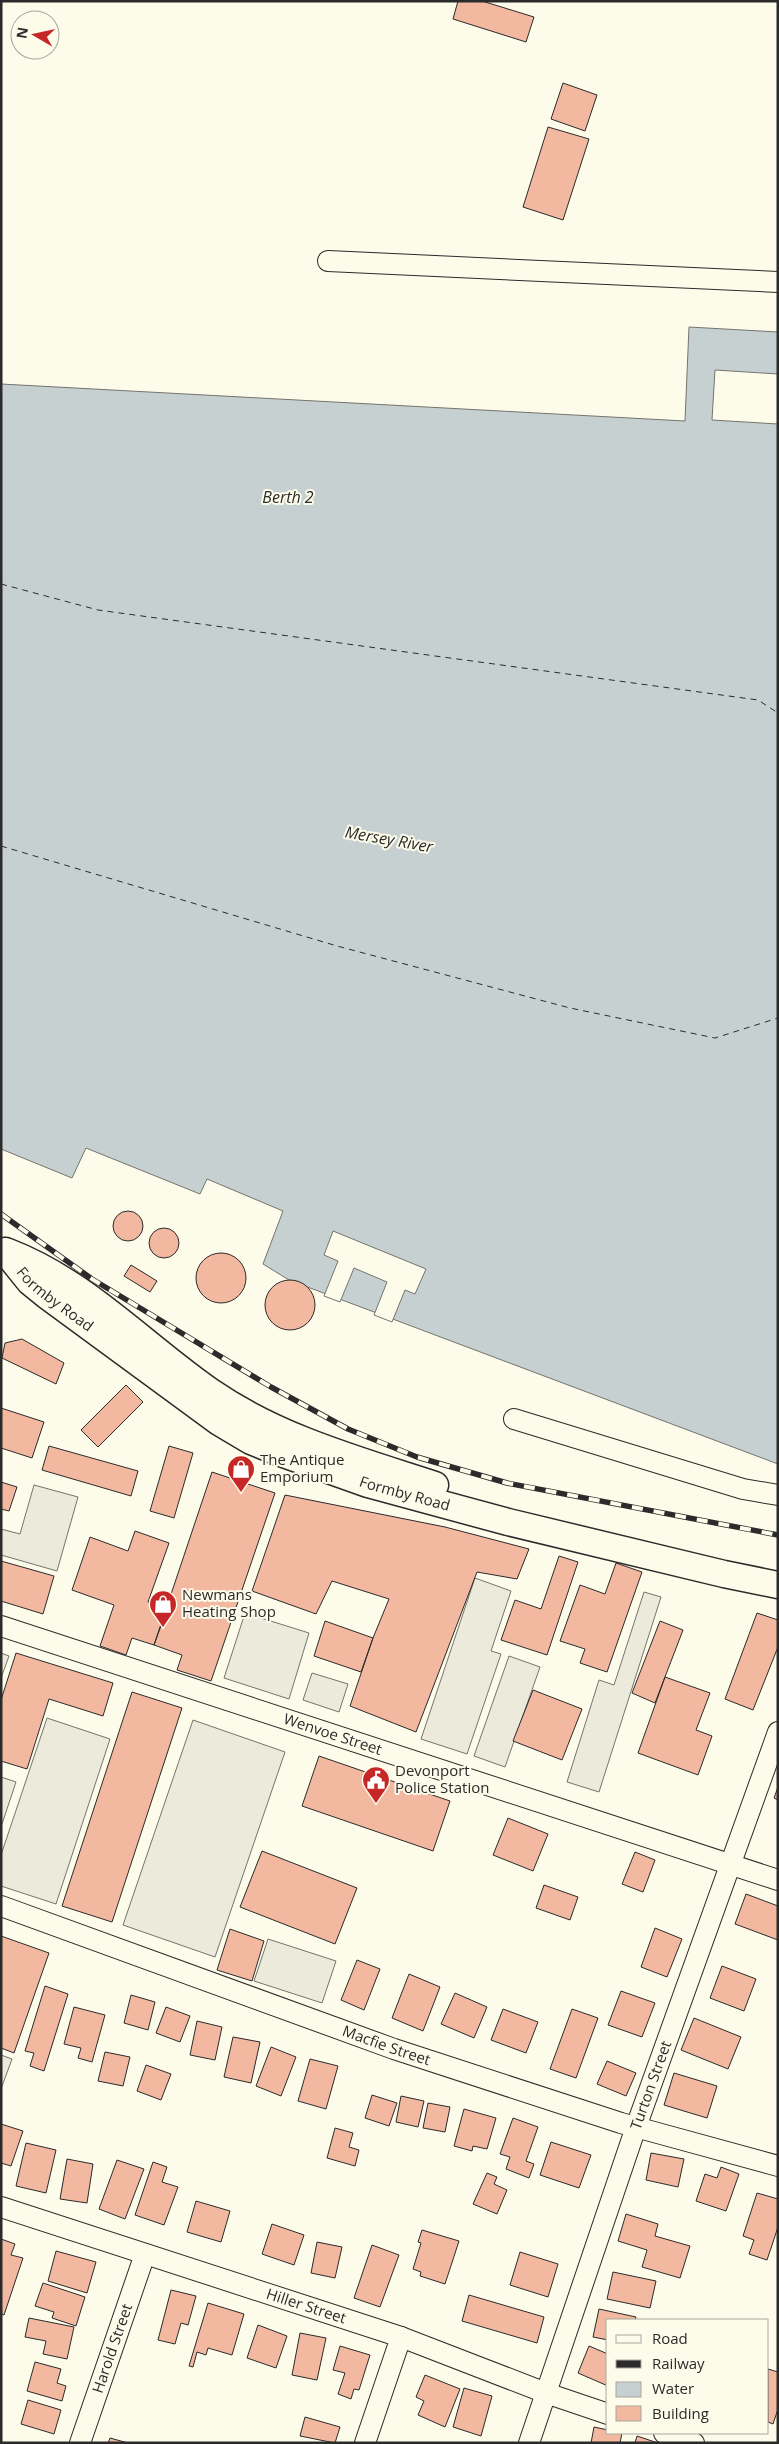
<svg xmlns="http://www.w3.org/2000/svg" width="779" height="2444" viewBox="0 0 779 2444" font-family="'Open Sans',sans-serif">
<rect width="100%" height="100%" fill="#fdfbea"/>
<!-- parking -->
<path fill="#eceadb" stroke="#74746e" d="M34 1485 78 1497 57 1571 1 1555V1529L20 1534Z
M475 1578 511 1591 491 1651 501 1654 467 1754 421 1739Z
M644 1592 661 1597 599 1792 567 1782 599 1680 614 1685Z
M245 1613 309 1633 289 1699 224 1678Z
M1 1653 9 1656 1 1678Z
M509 1656 540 1667 505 1767 474 1756Z
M312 1673 348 1684 339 1712 303 1700Z
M47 1718 110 1739 56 1904 1 1886V1855Z
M193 1720 285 1752 215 1957 123 1925Z
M1 1777 16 1782 1 1827Z
M268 1939 336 1961 322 2003 254 1981Z
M1 2055 12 2059 1 2089Z"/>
<!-- water -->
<path fill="#c7d0d0" stroke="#74746e" d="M689 327 778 332V1464L289 1280 263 1264 283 1211 207 1179 200 1194 86 1148 72 1178 1 1149V384L685 421Z"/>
<!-- pier -->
<path fill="#fdfbea" stroke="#74746e" d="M715 370 778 374V424L712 420Z
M333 1231 426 1269 415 1294 405 1290 392 1322 374 1315 387 1282 354 1268 340 1302 324 1296 338 1261 324 1255Z"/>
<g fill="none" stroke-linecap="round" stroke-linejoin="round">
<!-- ferry -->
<path stroke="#2b2b2b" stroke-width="1" stroke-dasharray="6 5" stroke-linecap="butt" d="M1 584 98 610 758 700 778 713
M1 846 337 946 570 1008 715 1038 778 1018"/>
</g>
<!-- building -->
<path fill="#f2b8a0" stroke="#2b2b2b" d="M458 1H482L534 17 526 42 453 19Z
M563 83 597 95 585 131 551 119Z
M548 127 589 139 563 220 523 207Z
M113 1226a15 15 0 1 1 30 0a15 15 0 1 1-30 0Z
M149 1243a15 15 0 1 1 30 0a15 15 0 1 1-30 0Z
M196 1278a25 25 0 1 1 50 0a25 25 0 1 1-50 0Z
M131 1265 157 1281 150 1292 124 1276Z
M265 1305a25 25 0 1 1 50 0a25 25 0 1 1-50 0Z
M22 1339 64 1363 56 1384 2 1358 5 1343Z
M126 1385 143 1402 98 1447 81 1430Z
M1 1408 44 1422 32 1458 1 1448Z
M49 1446 138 1471 131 1496 42 1470Z
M169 1446 193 1453 174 1518 150 1511Z
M212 1472 275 1493 211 1681 177 1670 182 1655 154 1645Z
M1 1482 17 1487 9 1511 1 1509Z
M285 1495 445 1527 529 1549 517 1579 477 1572 416 1732 350 1706 373 1638 389 1599 332 1581 316 1614 252 1591Z
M135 1531 169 1543 148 1602 167 1609 154 1645 132 1638 126 1655 100 1646 114 1605 72 1590 90 1537 128 1551Z
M559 1556 578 1562 547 1655 501 1640 515 1600 541 1609Z
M1 1561 54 1576 43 1614 1 1601Z
M616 1563 642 1572 607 1672 580 1663 585 1649 560 1641 580 1585 605 1594Z
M757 1613 778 1620V1647L753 1710 725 1699Z
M325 1621 373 1638 361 1672 314 1656Z
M660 1621 683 1630 655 1703 632 1693Z
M16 1653 113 1683 103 1716 49 1699 27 1769 1 1761V1700Z
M665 1677 710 1693 696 1730 712 1736 698 1775 638 1753Z
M533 1690 582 1709 562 1760 513 1741Z
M132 1692 182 1708 112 1922 62 1906Z
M319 1756 450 1801 433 1851 302 1806Z
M778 1787V1800L774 1798Z
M508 1818 548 1834 533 1871 493 1855Z
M262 1851 357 1888 335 1944 240 1907Z
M635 1852 655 1860 643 1892 622 1884Z
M544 1885 578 1897 570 1920 536 1908Z
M746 1894 778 1906V1940L735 1924Z
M655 1928 682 1939 667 1977 641 1967Z
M230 1929 264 1941 252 1981 217 1970Z
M1 1936 49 1953 14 2053 1 2048Z
M357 1960 380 1969 364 2010 341 2000Z
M722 1966 756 1979 744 2011 710 1998Z
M409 1974 440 1987 423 2031 392 2018Z
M45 1986 68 1994 44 2071 30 2066 34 2053 25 2051Z
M621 1991 655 2003 642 2037 608 2025Z
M455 1993 487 2007 474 2038 441 2024Z
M131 1995 155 2002 148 2030 124 2023Z
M74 2007 105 2015 92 2062 78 2058 81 2048 64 2044Z
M166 2007 190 2016 180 2042 156 2033Z
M503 2009 538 2022 526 2053 491 2040Z
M572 2009 598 2018 576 2078 550 2069Z
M694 2018 741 2037 728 2069 681 2050Z
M197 2021 222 2027 215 2060 190 2055Z
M233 2037 260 2042 251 2083 224 2077Z
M271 2047 296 2057 281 2096 256 2086Z
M105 2052 130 2057 123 2086 98 2081Z
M310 2059 338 2066 326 2109 298 2101Z
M607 2061 636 2073 626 2096 597 2084Z
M146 2065 171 2074 161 2100 137 2091Z
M674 2073 717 2086 707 2118 664 2105Z
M372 2095 397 2103 389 2126 365 2118Z
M401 2096 424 2101 418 2127 396 2122Z
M428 2103 450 2107 445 2132 423 2128Z
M464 2109 496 2118 487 2149 473 2146 472 2151 454 2146Z
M513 2118 538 2127 526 2161 534 2164 529 2178 506 2169 510 2157 500 2154Z
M1 2124 23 2131 11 2166 1 2163Z
M335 2128 353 2133 349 2147 359 2150 355 2166 327 2158Z
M551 2142 591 2155 579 2188 540 2175Z
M26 2143 56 2150 46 2193 16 2186Z
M651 2153 684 2159 678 2187 646 2180Z
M67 2159 93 2164 87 2203 60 2199Z
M117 2160 144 2169 125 2219 99 2209Z
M153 2162 167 2167 162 2182 178 2187 164 2225 135 2215Z
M721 2167 739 2174 726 2211 696 2201 705 2174 717 2178Z
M487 2173 497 2177 494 2184 507 2190 497 2214 473 2204Z
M757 2193 778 2199V2227L767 2260 749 2254 754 2240 743 2236Z
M196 2201 230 2211 221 2242 187 2232Z
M626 2214 658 2224 655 2236 690 2246 680 2278 642 2267 647 2250 618 2241Z
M272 2224 304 2235 294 2265 262 2254Z
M422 2230 459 2241 445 2284 420 2276 421 2272 413 2269 421 2243 418 2242Z
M1 2239 15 2244 11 2255 23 2258 4 2315 1 2314Z
M317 2242 342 2247 335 2278 311 2273Z
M372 2245 399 2255 380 2307 354 2298Z
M56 2251 96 2262 87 2293 48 2281Z
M520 2252 558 2264 548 2297 510 2285Z
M613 2272 656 2281 650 2308 607 2299Z
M43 2283 85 2297 76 2326 52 2318 54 2312 35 2306Z
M171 2290 196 2296 188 2325 181 2323 175 2344 158 2340Z
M469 2295 544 2317 537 2343 462 2321Z
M208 2303 244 2314 232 2355 208 2348 206 2355 197 2352 193 2367 189 2366Z
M599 2309 636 2317 635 2320H608V2340L593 2337Z
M29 2318 74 2327 67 2359 43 2354 46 2341 25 2337Z
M258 2325 287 2336 276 2368 247 2358Z
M300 2333 326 2338 317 2380 292 2375Z
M340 2346 370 2355 359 2390 354 2389 351 2399 338 2394 345 2373 333 2370Z
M589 2346 608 2354V2386L578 2373Z
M35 2362 61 2369 57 2383 66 2386 62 2401 27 2391Z
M768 2369 778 2372V2409L773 2424 768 2422Z
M425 2375 460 2389 445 2427 418 2415 424 2401 416 2397Z
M464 2388 492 2396 481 2436 453 2427Z
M28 2400 61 2410 54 2434 21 2424Z
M305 2417 340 2427 335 2443 300 2436Z
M594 2427 608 2430V2433H622L620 2443H591Z
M637 2436 658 2443H635Z
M110 2438 128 2443H108Z"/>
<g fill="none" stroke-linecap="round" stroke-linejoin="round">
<!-- minor casing -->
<g stroke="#2b2b2b" stroke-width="22">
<g id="minor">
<path d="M328 261 778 282"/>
<path d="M514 1419 743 1489 778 1495"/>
<path id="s1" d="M1 1626 778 1880"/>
<path id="s2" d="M1 1906 394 2049 621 2123 778 2166"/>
<path id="s3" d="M1 2207 401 2337 546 2393 608 2414"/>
<path d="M664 2433 694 2443"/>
<path id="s4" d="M80 2443 145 2254"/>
<path d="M365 2443 401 2337"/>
<path id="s5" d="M529 2443 636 2127 778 1732"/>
</g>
</g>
<!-- major casing -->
<g stroke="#2b2b2b" stroke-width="29">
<g id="major">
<path id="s6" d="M5 1251 30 1282 46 1295 219 1422 251 1441 278 1452 368 1484 508 1522 724 1574 778 1585"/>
<path d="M8 1252C86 1282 143 1345 211 1392 278 1438 358 1460 435 1485"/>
</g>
</g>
<!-- minor -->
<use href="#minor" stroke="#fdfbea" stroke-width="20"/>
<!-- major -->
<use href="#major" stroke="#fdfbea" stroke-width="26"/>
<!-- rail casing -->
<g stroke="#2b2b2b" stroke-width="5.5">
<path id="rail" d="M1 1214 92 1279 271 1387 348 1429 417 1457 507 1483 778 1535"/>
</g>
<!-- rail -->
<use href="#rail" stroke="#fdfbea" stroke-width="4" stroke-dasharray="11" stroke-linecap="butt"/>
</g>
<!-- icons -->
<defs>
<g id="shop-pin" transform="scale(1.4375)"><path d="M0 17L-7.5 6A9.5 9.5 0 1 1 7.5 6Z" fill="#c62828" stroke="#fdfbea"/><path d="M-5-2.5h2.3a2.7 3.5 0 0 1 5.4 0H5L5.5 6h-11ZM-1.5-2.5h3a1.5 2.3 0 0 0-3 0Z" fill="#fff"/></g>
<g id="civic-pin" transform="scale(1.4375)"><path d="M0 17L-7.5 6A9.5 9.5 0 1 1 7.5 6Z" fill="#c62828" stroke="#fdfbea"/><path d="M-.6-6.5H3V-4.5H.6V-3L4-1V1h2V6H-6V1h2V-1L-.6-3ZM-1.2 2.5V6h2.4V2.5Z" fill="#fff"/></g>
</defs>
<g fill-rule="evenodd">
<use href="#shop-pin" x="241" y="1469"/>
<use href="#shop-pin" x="163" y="1604"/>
<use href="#civic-pin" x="376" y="1780"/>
</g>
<g text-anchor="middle" stroke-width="4" stroke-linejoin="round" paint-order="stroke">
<!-- street labels -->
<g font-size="15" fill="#2b2b2b" stroke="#fdfbea">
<text dy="5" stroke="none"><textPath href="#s6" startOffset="70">Formby Road</textPath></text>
<text dy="5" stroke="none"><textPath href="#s6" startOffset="475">Formby Road</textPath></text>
<text dy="5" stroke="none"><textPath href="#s1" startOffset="349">Wenvoe Street</textPath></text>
<text dy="5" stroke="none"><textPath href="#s2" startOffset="410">Macfie Street</textPath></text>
<text dy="5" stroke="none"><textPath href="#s5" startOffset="378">Turton Street</textPath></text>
<text dy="5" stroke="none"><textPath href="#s3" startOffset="321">Hiller Street</textPath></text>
<text dy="5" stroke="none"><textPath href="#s4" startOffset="100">Harold Street</textPath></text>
</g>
<!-- poi labels -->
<g font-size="15" fill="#2b2b2b" stroke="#fdfbea" text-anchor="start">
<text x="260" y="1465">The Antique<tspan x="260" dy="17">Emporium</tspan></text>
<text x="182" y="1600">Newmans<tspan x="182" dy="17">Heating Shop</tspan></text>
<text x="395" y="1776">Devonport<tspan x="395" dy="17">Police Station</tspan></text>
</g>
<!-- water labels -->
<g font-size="16" font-style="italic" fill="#2b2b2b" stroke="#fdfbea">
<text x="288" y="503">Berth 2</text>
<text transform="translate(389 839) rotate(10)" y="6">Mersey River</text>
</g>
</g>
<!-- border -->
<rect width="779" height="2444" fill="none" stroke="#2b2b2b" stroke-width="5"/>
<!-- legend -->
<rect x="606" y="2319" width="162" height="115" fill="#fdfbea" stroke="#a9a89e"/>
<rect x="616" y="2335" width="25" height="8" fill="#fdfbea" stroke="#a9a89e"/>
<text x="652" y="2344" font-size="15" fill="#2b2b2b">Road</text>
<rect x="616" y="2360" width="25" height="8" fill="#2b2b2b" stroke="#a9a89e"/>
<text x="652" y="2369" font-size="15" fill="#2b2b2b">Railway</text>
<rect x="616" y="2382" width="25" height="15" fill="#c7d0d0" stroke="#a9a89e"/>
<text x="652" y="2394" font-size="15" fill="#2b2b2b">Water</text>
<rect x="616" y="2406" width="25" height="15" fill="#f2b8a0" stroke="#a9a89e"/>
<text x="652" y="2419" font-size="15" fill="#2b2b2b">Building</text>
<!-- north arrow -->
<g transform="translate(35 35) rotate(279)"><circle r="24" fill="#fdfbea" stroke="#a9a89e"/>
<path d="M0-4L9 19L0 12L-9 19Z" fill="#c62828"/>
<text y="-8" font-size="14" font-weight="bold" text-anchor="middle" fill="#2b2b2b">N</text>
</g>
</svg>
